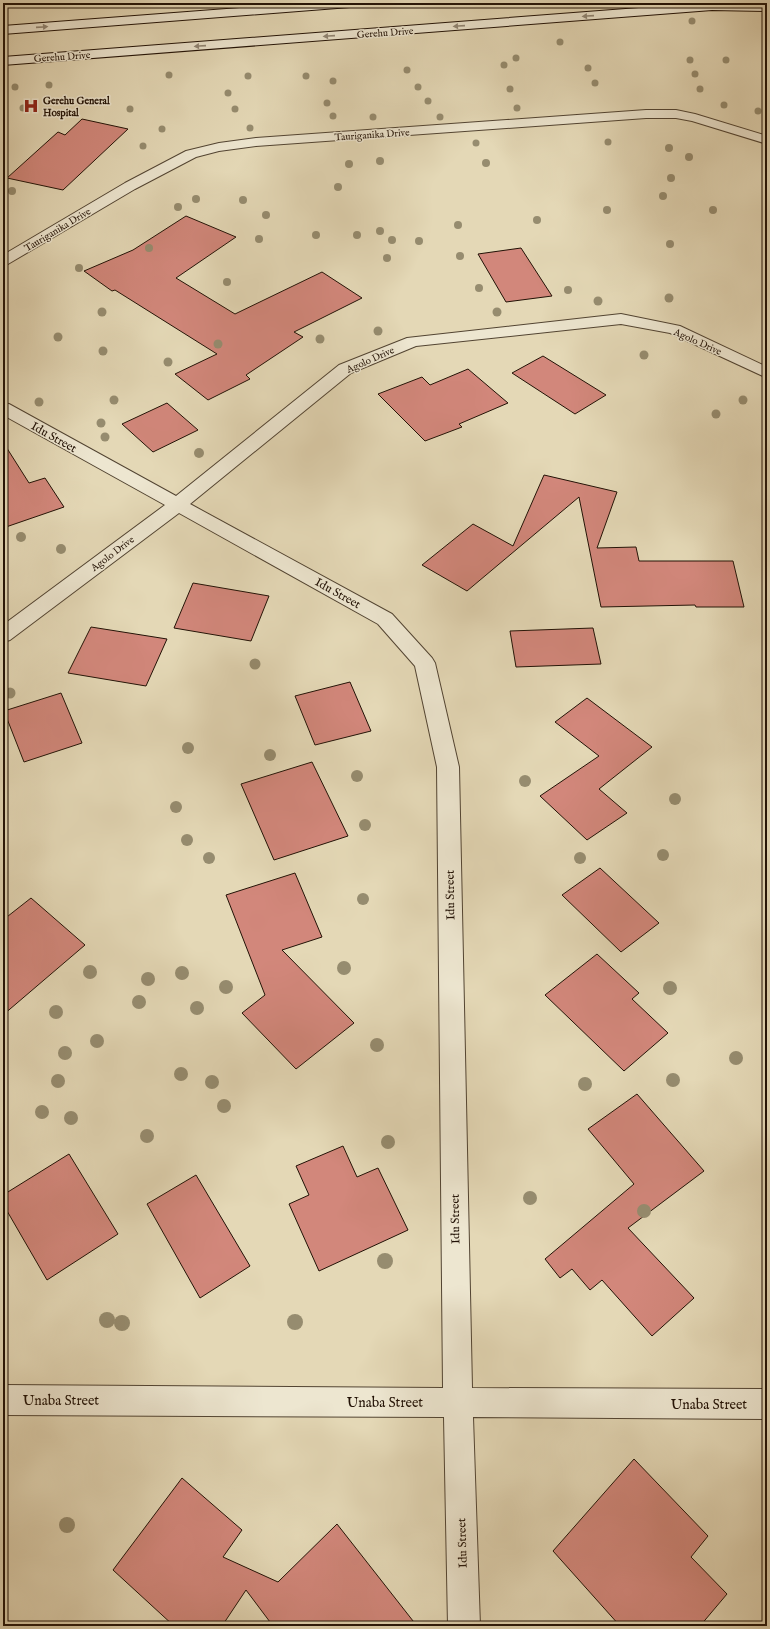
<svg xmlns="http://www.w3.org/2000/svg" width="770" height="1629" viewBox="0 0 770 1629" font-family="'IM FELL English',serif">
<rect width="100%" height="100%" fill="#e4d8b6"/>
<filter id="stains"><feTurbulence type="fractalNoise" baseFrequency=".005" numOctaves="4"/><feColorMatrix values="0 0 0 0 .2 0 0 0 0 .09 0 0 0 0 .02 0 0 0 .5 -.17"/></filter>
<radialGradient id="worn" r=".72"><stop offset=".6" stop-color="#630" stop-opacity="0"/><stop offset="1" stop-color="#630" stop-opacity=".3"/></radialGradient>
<!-- building -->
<path fill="#d2877b" stroke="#221206" d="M82 119 128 129 63 190 7 178 58 132 65 135Z
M186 216 236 237 176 278 235 314 322 272 362 298 294 332 303 337 246 375 250 379 208 400 175 374 217 354 115 290 112 291 84 271 133 250Z
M521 248 552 296 506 302 478 254Z
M543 356 606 395 575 414 512 373Z
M468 369 508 403 459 424 462 427 425 441 378 394 422 377 430 385Z
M167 403 198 430 153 452 122 424Z
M3 442 29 483 45 478 64 507 3 528Z
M544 475 617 492 597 548 636 547 639 561H733L744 607H696L695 605 601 607 579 497 467 591 422 565 473 524 513 546Z
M193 583 269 596 251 641 174 628Z
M91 627 167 639 146 686 68 673Z
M593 628 601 664 516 667 510 631Z
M350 682 371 731 315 745 295 696Z
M61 693 82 743 24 762 4 711Z
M587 698 652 747 599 789 627 813 587 840 540 796 599 756 555 722Z
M312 762 348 836 274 860 241 784Z
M600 868 659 923 621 952 562 895Z
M295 873 322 937 282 950 354 1023 296 1069 242 1013 265 995 226 895Z
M31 898 85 945 3 1015V920Z
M597 954 639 993 632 999 668 1033 624 1071 545 995Z
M637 1094 704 1171 628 1228 694 1298 652 1336 602 1280 590 1290 572 1269 560 1278 545 1259 634 1184 588 1129Z
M343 1146 357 1177 378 1168 408 1230 319 1271 289 1204 309 1195 296 1166Z
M69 1154 118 1234 47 1280 3 1204V1195Z
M196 1175 250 1266 200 1298 147 1204Z
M634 1459 708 1536 691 1557 727 1594 700 1626H620L553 1551Z
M182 1478 242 1530 223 1557 278 1582 337 1524 417 1626H273L246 1590 222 1626H174L113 1570Z"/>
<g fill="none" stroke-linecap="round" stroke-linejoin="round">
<!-- street casing -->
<g stroke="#524432" stroke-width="2">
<path id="street" d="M646 110H676L695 114 767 136V144L692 121 676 118H646L256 146 219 151 196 157 135 189 8 264 3 266V255L125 183 186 151 219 143 256 138Z
M621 314 680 326 767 367V378L670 333 621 324 416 346 351 373 190 504 392 614 432 658 435 663 459 767 472 1388 767 1389V1419L473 1417 480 1626H448L444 1417 3 1415V1385L443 1388 437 767 415 666 378 624 179 513 10 640 3 642V625L165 505 3 415V403L9 404 176 496 339 365 407 338Z"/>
</g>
<!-- secondary casing -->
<g stroke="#221206" stroke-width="2">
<path id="secondary" d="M304 3H356L354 6 350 7 3 34V26Z
M704 3H767V11L712 10 3 65V57Z"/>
</g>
<!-- street -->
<use href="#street" fill="#ede6d0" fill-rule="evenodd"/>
<!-- secondary -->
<use href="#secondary" fill="#ede6d0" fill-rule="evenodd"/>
</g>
<!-- trees -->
<g fill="#968c6f">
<circle cx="692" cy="21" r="3.5"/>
<circle cx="560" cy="42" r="3.5"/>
<circle cx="516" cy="58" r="3.5"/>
<circle cx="690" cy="60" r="3.5"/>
<circle cx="726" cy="60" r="3.5"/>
<circle cx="504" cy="65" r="3.5"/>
<circle cx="588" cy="68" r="3.5"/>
<circle cx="407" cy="70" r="3.5"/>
<circle cx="695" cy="74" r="3.5"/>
<circle cx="169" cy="75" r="3.5"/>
<circle cx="248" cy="76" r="3.5"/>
<circle cx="306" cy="76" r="3.5"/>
<circle cx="333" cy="81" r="3.5"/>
<circle cx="595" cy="83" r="3.5"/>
<circle cx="49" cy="85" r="3.5"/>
<circle cx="15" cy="87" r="3.5"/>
<circle cx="418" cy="87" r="3.5"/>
<circle cx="510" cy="89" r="3.5"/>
<circle cx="700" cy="89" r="3.5"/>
<circle cx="228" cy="93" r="3.5"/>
<circle cx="428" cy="101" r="3.5"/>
<circle cx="327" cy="103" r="3.5"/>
<circle cx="724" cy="105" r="3.5"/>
<circle cx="23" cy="108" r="3.5"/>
<circle cx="517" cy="108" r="3.5"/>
<circle cx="130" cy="109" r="3.5"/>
<circle cx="235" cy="109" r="3.5"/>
<circle cx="758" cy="111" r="3.5"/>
<circle cx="333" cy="116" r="3.5"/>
<circle cx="373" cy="117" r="3.5"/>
<circle cx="440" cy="117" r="3.5"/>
<circle cx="250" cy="128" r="3.5"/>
<circle cx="162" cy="129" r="3.5"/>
<circle cx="608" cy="142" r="3.5"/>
<circle cx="476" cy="143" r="3.5"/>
<circle cx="143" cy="146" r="3.5"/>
<circle cx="669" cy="148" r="4"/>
<circle cx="689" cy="157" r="4"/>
<circle cx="380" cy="161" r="4"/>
<circle cx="486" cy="163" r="4"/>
<circle cx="349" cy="164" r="4"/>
<circle cx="671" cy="178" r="4"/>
<circle cx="338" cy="187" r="4"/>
<circle cx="12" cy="191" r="4"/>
<circle cx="663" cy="196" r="4"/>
<circle cx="196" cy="199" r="4"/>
<circle cx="243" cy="200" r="4"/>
<circle cx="178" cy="207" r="4"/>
<circle cx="607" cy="210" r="4"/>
<circle cx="713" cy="210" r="4"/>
<circle cx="266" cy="215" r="4"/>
<circle cx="537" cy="220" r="4"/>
<circle cx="458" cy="225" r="4"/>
<circle cx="380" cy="231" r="4"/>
<circle cx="316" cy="235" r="4"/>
<circle cx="357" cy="235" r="4"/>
<circle cx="259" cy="239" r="4"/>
<circle cx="392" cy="240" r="4"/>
<circle cx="419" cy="241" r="4"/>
<circle cx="670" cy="244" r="4"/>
<circle cx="149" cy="248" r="4"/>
<circle cx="460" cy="256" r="4"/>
<circle cx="387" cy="258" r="4"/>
<circle cx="79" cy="268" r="4"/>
<circle cx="227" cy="282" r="4"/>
<circle cx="479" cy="288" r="4"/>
<circle cx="568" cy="290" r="4"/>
<circle cx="669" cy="298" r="4.5"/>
<circle cx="598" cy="301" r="4.5"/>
<circle cx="102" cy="312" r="4.5"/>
<circle cx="497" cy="312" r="4.5"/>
<circle cx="378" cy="331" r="4.5"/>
<circle cx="58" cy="337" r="4.5"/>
<circle cx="320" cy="339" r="4.5"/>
<circle cx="218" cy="344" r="4.5"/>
<circle cx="103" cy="351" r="4.5"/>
<circle cx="644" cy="355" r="4.5"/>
<circle cx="168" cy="362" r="4.5"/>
<circle cx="114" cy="400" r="4.5"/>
<circle cx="743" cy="400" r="4.5"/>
<circle cx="39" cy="402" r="4.5"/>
<circle cx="716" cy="414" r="4.5"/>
<circle cx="101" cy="423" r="4.5"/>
<circle cx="105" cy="437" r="4.5"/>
<circle cx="199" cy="453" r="5"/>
<circle cx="21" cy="537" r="5"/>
<circle cx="61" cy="549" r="5"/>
<circle cx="255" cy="664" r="5.5"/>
<circle cx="10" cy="693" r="5.5"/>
<circle cx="188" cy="748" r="6"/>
<circle cx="270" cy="755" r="6"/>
<circle cx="357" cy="776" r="6"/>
<circle cx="525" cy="781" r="6"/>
<circle cx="675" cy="799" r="6"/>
<circle cx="176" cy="807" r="6"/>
<circle cx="365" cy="825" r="6"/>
<circle cx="187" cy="840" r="6"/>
<circle cx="663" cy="855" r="6"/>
<circle cx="209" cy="858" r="6"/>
<circle cx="580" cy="858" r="6"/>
<circle cx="363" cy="899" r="6"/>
<circle cx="344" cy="968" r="7"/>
<circle cx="90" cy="972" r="7"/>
<circle cx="182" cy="973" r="7"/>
<circle cx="148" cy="979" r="7"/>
<circle cx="226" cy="987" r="7"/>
<circle cx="670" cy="988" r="7"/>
<circle cx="139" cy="1002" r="7"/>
<circle cx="197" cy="1008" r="7"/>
<circle cx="56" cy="1012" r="7"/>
<circle cx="97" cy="1041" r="7"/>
<circle cx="377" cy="1045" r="7"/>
<circle cx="65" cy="1053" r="7"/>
<circle cx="736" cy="1058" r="7"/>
<circle cx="181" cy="1074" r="7"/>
<circle cx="673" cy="1080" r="7"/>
<circle cx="58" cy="1081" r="7"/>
<circle cx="212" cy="1082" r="7"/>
<circle cx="585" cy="1084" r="7"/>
<circle cx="224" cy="1106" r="7"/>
<circle cx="42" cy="1112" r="7"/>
<circle cx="71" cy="1118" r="7"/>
<circle cx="147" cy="1136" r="7"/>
<circle cx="388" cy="1142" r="7"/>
<circle cx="530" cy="1198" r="7"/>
<circle cx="644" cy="1211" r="7"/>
<circle cx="385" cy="1261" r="8"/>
<circle cx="107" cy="1320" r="8"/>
<circle cx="295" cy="1322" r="8"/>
<circle cx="122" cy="1323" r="8"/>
<circle cx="67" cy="1525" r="8"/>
</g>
<!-- one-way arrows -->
<defs><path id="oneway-solid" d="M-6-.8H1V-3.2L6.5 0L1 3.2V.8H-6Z"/></defs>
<g fill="#928775">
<use href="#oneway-solid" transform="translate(588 16) rotate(176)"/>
<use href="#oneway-solid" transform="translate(459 26) rotate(176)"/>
<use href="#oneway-solid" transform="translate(42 27) rotate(-4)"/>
<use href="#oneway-solid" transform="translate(329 36) rotate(176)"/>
<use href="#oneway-solid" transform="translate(200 46) rotate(176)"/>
</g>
<!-- icons -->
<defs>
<g id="hospital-bare" transform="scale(1.2)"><path d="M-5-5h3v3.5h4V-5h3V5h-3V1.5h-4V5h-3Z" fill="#8f2418" stroke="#ede6d0" stroke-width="2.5" paint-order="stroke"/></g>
</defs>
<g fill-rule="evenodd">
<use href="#hospital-bare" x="31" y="106"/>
</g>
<g text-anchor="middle" stroke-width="3" stroke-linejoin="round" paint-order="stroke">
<!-- far-street labels -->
<g font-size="10" fill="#221206" stroke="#ede6d0">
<text transform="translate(385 32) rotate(-4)" y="4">Gerehu Drive</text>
<text transform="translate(62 56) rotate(-4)" y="4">Gerehu Drive</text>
<text transform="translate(372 134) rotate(-4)" y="4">Tauriganika Drive</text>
<text transform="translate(57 229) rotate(-31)" y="4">Tauriganika Drive</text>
<text transform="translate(698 341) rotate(24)" y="4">Agolo Drive</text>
<text transform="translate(370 359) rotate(-24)" y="4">Agolo Drive</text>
<text transform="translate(112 553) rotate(-37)" y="4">Agolo Drive</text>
</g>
<!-- far-poi labels -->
<g font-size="10" font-weight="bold" fill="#221206" stroke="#ede6d0" text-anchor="start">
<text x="43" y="104">Gerehu General<tspan x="43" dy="12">Hospital</tspan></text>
</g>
<!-- street labels -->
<g font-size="12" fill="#221206" stroke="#ede6d0">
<text transform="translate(54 437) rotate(29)" y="4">Idu Street</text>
<text transform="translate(338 593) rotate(29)" y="4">Idu Street</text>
<text transform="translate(450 895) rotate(-91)" y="4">Idu Street</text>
<text transform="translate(455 1219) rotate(-91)" y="4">Idu Street</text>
<text transform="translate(462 1543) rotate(-92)" y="4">Idu Street</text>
</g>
<!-- near-street labels -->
<g font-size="14" fill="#221206" stroke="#ede6d0">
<text x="61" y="1405">Unaba Street</text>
<text x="385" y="1407">Unaba Street</text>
<text x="709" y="1409">Unaba Street</text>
</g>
</g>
<!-- margin -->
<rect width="770" height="1629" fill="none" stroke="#e4d8b6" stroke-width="16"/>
<rect x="4" y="4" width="762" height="1621" fill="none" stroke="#221206" stroke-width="2"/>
<rect x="8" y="8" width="754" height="1613" fill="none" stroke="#221206"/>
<rect width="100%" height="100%" filter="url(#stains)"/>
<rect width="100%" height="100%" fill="url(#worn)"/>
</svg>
